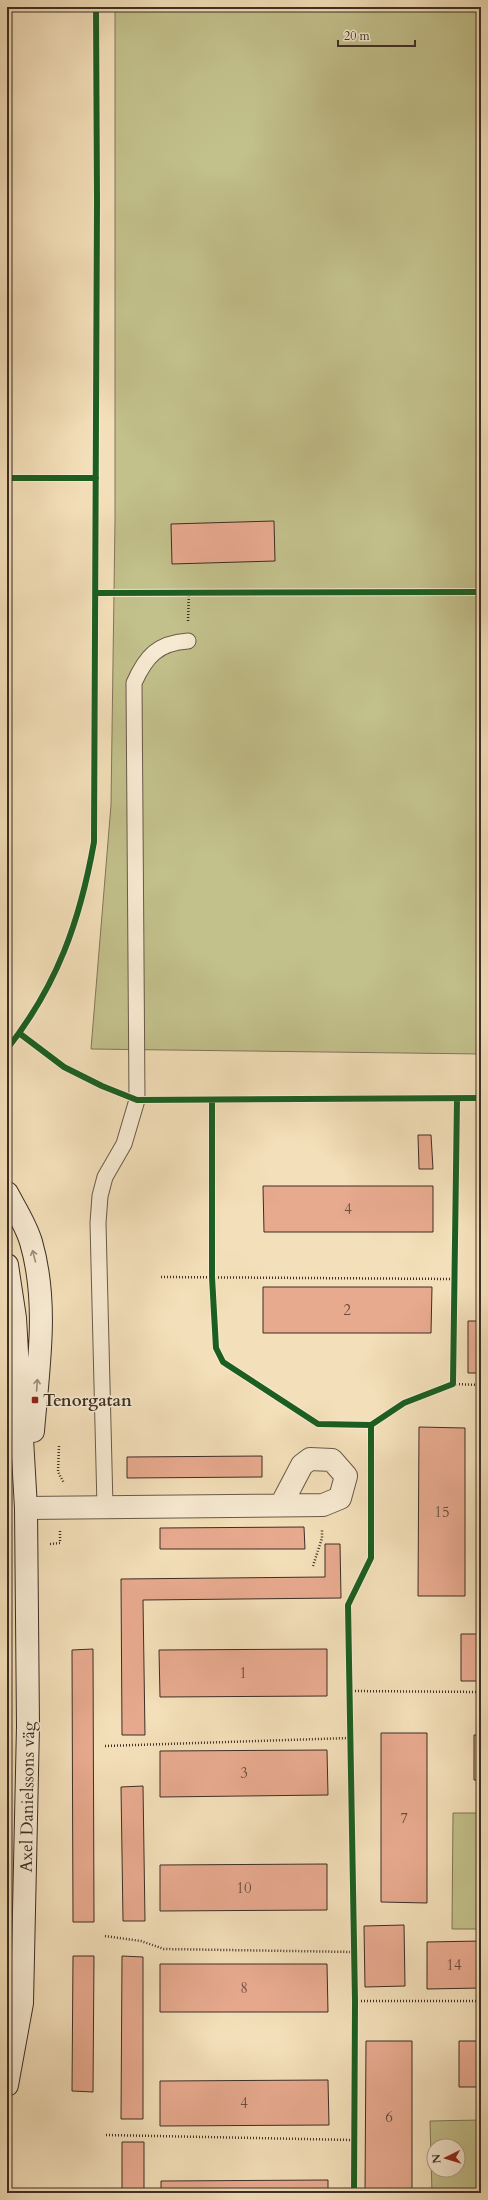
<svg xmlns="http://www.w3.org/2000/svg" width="488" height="2200" viewBox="0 0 488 2200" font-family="Cardo,serif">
<rect width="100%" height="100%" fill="#f3dfb9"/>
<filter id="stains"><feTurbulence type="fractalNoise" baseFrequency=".005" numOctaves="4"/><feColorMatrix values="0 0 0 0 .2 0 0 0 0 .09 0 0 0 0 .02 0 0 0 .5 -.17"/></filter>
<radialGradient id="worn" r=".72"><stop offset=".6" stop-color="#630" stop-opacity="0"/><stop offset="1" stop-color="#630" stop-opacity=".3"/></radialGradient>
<!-- green -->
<path fill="#c2c08b" stroke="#807758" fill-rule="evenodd" d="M115 7H481V1054L91 1049 111 805 115 520Z
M453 1813H481V1929H452Z
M481 2120V2193H432L430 2121ZM434 2146H458V2170H434Z"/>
<!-- building -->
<path fill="#e8aa8f" stroke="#3d2e25" d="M274 521 275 561 172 564 171 524Z
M418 1135H431L433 1169H419Z
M263 1186H433V1232H264Z
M263 1287H432L431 1333H263Z
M468 1321H481V1373H468Z
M419 1427 465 1428V1596H418Z
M262 1456V1477L127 1478V1457Z
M304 1527 305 1549H160V1528Z
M325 1544H340L341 1598 143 1600 145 1735H122L121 1579 325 1577Z
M461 1634H481V1681H461Z
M93 1649 94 1922H73L72 1650Z
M327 1649V1696L160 1697 159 1650Z
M381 1733H427V1903L381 1902Z
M474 1735H481V1780H474Z
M327 1750 328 1795 160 1797V1751Z
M143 1786 145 1921H123L121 1787Z
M327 1864V1910L160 1911V1865Z
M404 1925 405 1986 365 1987 364 1926Z
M481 1941V1988L427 1989V1942Z
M73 1956H94L93 2092 72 2091Z
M122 1956 143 1957V2119H121Z
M160 1964H327L328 2012H160Z
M366 2041H412V2193H365Z
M459 2041H481V2087H459Z
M328 2080 329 2125 160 2126V2081Z
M122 2142H144V2193H122Z
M328 2180V2193H161V2181Z"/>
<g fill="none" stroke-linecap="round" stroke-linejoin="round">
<!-- lane casing -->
<g stroke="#6a5a4a" stroke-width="17">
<path id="lane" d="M105 1506 98 1223 100 1196 105 1177 124 1144 137 1100 134 683C146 656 158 643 188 641"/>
</g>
<!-- street casing -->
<g stroke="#6a5a4a" stroke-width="24">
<path id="street" d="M26 1508 323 1505 340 1498 346 1476 332 1460 310 1459 302 1465 281 1505"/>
</g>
<!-- secondary casing -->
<g stroke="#3d2e25" stroke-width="24">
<path id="secondary" d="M7 1193C15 1208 26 1225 31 1242 49 1304 38 1369 33 1431
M7 1265 15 1318 26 1508 28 1726 22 2003 7 2085"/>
</g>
<!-- path -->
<path stroke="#3d2e25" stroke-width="2.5" stroke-dasharray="1 2" stroke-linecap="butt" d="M188 621 189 592
M161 1277 453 1279
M453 1384 481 1385
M59 1446 58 1472 64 1483
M50 1544 60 1543V1531
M313 1566 322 1538V1530
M349 1691 481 1692
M105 1746 349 1738
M105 1936 141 1941 164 1949 354 1952
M355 2001H481
M106 2135 353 2140"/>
<!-- lane -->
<use href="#lane" stroke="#f7ead2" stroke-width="15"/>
<!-- street -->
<use href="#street" stroke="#f7ead2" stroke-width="22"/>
<!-- secondary -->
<use href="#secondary" stroke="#f7ead2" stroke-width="22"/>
<!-- cycleway casing -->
<g stroke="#f7ead2" stroke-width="8">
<path id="cycleway" d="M7 478H96
M96 593 481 592
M19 1033 64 1067 102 1086 137 1100 481 1098
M7 1049C57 986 80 921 94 842L97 202 96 7
M212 1100V1277L216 1348 223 1362 318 1424 371 1425 404 1403 453 1384 457 1099
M354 2193 355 2001 348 1605 371 1558V1425"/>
</g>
<!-- cycleway -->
<use href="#cycleway" stroke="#1b5e20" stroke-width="6"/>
</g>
<!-- one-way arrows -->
<defs><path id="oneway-shaft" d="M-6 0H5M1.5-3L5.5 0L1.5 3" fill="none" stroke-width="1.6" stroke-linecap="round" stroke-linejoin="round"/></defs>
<g stroke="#9a8c7c">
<use href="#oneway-shaft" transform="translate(34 1256) rotate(-104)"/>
<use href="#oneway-shaft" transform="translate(37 1385) rotate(-86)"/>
</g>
<!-- markers -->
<rect fill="#8f2418" stroke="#f7ead2" stroke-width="1.5" x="31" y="1396" width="8" height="8" rx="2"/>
<g text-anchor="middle" stroke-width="3" stroke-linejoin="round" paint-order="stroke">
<!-- number labels -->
<g font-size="15" fill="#684d40">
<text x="348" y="1214">4</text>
<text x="347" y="1315">2</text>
<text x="442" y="1517">15</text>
<text x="243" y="1678">1</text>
<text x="244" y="1778">3</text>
<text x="404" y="1823">7</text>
<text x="244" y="1893">10</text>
<text x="454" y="1970">14</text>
<text x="244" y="1993">8</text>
<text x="244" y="2108">4</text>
<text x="389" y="2122">6</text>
</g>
<!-- poi labels -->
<g font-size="17" font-weight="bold" fill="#3d2e25" stroke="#f7ead2" text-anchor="start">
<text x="43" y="1406">Tenorgatan</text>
</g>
<!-- street labels -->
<g font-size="17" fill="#3d2e25" stroke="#f7ead2">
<text transform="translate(27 1797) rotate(-89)" y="6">Axel Danielssons väg</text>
</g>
</g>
<!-- margin -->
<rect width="488" height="2200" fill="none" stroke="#f3dfb9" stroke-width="24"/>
<rect x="8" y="8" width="472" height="2184" fill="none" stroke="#3d2e25" stroke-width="2"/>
<rect x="12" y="12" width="464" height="2176" fill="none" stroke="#3d2e25"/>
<!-- north arrow -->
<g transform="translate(446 2158) rotate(265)"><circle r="19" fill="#f7ead2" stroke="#ad9f8d"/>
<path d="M0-3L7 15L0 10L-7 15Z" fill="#8f2418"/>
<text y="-6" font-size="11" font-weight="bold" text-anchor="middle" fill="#3d2e25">N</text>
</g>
<!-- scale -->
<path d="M338 40v6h77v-6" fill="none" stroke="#3d2e25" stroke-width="2"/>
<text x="344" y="40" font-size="12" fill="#3d2e25" stroke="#f7ead2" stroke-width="3" paint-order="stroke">20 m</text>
<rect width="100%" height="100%" filter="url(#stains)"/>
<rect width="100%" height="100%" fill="url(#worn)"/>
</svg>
